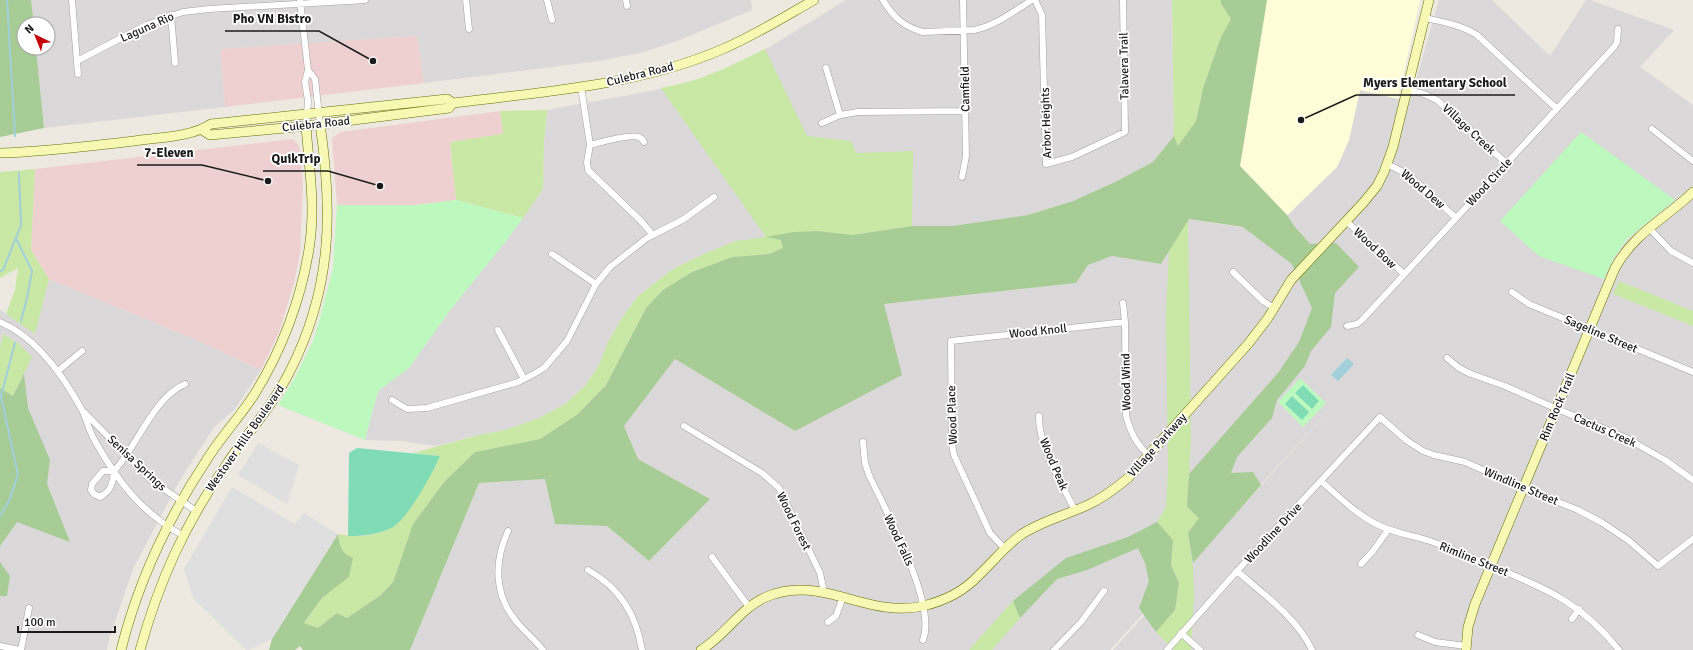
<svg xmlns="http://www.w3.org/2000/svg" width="1693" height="650" viewBox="0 0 1693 650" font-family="Signika,sans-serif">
<rect width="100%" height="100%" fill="#ede9e1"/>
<!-- residential -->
<path fill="#dad8d8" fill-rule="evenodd" d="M31 0H751L752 10 677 41 640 53 599 61 424 83 417 36 220 49 225 107 44 128 36 48H48V24H34Z
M846 0H1172L1174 136 1153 162 1115 182 1073 201 1028 215 952 226H912L736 241 706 253 673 269 638 296 622 318 608 342 598 367 585 386 564 405 539 418 505 430 479 435 436 446 402 441 365 440 378 391 409 368 451 309 506 241 543 189 544 143 547 110 683 85 721 71 761 52Z
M1439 0H1492L1550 56 1586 0H1590L1674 30 1640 67 1693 105V650H1113L1348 389 1110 650H410L479 483 545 479 555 524 607 526 649 561 710 499 638 459 624 426 675 359 795 431 884 304 1076 283 1088 265 1112 256 1161 264 1188 219 1271 232 1337 167 1349 140 1360 90 1410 101ZM1500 221 1639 228 1619 249 1603 279Z
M49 279 201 342 261 370 234 410 215 426 180 480 133 569 109 639 107 650H0V310L35 333Z"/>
<!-- commercial -->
<path fill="#eed0d0" d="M417 36 424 83 225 107 220 49Z
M500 111 503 134 450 142 456 200 416 205H337L332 138 341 132Z
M292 139 299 145 303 185 300 252 294 284 279 332 261 370 201 342 49 279 31 250 35 169Z"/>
<!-- education -->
<path fill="#fffdd8" d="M1267 0H1420L1398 99 1360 90 1349 140 1337 167 1287 215 1240 166Z"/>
<!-- grass -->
<path fill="#c9e8a6" d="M1172 0H1221V4L1231 19 1221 37 1203 88 1196 121 1178 146 1174 136Z
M765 49 807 136 851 141 856 153 913 151 912 226 852 235 818 231 768 237 781 240 784 248 769 254 732 257 692 272 663 290 646 308 606 385 578 414 540 439 475 452 444 482 413 524 393 582 381 595 347 618 337 613 318 628 304 624 322 598 349 577 348 557C341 550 339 543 338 534 359 538 381 537 398 523 415 501 429 481 440 456L413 453 479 435 505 430 539 418 564 405 585 386 598 367 608 342 622 318 638 296 673 269 706 253 736 241 766 237 661 88C699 82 731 66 765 49Z
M547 110 544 143 543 189 523 218 456 200 450 142 503 134 500 111Z
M35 169 31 250 49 279 35 334 6 314 15 290 18 268 0 278V172Z
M1188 219 1191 440 1187 507 1199 518 1188 533 1193 567 1194 596 1191 650H1174L1156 632 1175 610 1179 583 1171 565 1173 540 1157 522 1166 507 1168 470 1166 317 1169 251Z
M1619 281 1693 311V326L1613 294Z
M3 334 18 343 32 357 13 396 0 388V347Z
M1013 601 1020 618 992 650H969Z"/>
<!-- forest -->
<path fill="#a8cc96" d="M0 0H31L34 24H24V48H36L44 128 0 137Z
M1221 0H1267L1240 166 1287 215 1294 226 1310 244 1336 243 1359 267 1335 293 1331 327 1311 351 1305 366 1277 400 1272 418 1237 457 1231 473 1253 472 1261 485 1193 563 1188 533 1199 518 1187 507 1189 474 1278 373 1299 342 1312 308 1292 264 1243 227 1189 219 1161 264 1112 256 1088 265 1076 283 884 304 902 375 795 431 675 359 624 426 638 459 710 499 649 561 607 526 555 524 545 479 479 483 410 650H303L300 646 295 650H269L272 639 338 534C339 544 342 555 353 558L349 577 322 598 304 623 318 628 337 613 347 618 381 595 393 582 413 524 444 482 475 452 540 439 578 414 606 385 646 308 663 290 692 272 732 257 769 254 783 248 781 240 766 237 794 232 818 231 852 235 912 226H952L1028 215 1073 201 1115 182 1153 162 1174 136 1178 146 1196 121 1203 88 1221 37 1231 19 1221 4Z
M24 374 28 408 50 460 47 484 70 542 17 522 0 546V388L13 396Z
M1157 522 1173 540 1171 565 1179 583 1175 610 1156 632 1139 608 1149 581 1145 563 1138 548 1087 570 1057 579 1020 618 1013 601 1066 558 1128 537Z
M0 562 10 576 7 596H0Z"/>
<!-- park -->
<path fill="#bdf8bf" d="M1581 132 1675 200 1627 239 1613 259 1604 279 1539 256 1500 221Z
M456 200 523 218 506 241 451 309 409 368 378 391 365 440 278 405 294 379 313 341 320 318 333 268 337 205H416Z
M1300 378 1326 403 1303 427 1278 402Z"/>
<!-- pitch -->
<path fill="#7fdcb5" d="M1303 385 1319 401 1312 409 1295 393Z
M1292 396 1309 412 1302 420 1285 404Z
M357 448 440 456C433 473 408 518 393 527 378 535 364 536 348 536L349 453Z"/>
<!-- parking -->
<path fill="#dfdfdf" d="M258 443 299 465 287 504 238 475Z
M232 487 295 524 304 513 338 534 272 639 249 650H246L193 598 184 569Z"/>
<!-- water -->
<path fill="#a1d0db" d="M1347 358 1354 364 1338 381 1331 375Z"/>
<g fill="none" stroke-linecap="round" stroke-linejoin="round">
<!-- stream -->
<path stroke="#a1d0db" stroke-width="2" d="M7 0 15 136
M16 238 32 271 27 298 21 321
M0 271 3 270 21 225 19 173
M0 516 9 501 18 475 1 396 15 343"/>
<!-- street casing -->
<g stroke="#a2a2a2" stroke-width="7">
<path id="street" d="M72 0 78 74
M300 0 308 70 305 82 308 101 306 126
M466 0 469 29
M547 0 552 20
M626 0 627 6
M883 0C893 17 904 27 923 32L974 30C995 26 1014 11 1032 0
M1035 0 1042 15 1046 164 1072 157 1125 132 1123 0
M171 15 175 63
M1425 18C1443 22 1461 25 1477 35L1557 109
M77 61 146 25 183 12 209 9 365 0
M826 68 840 115
M308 70 315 79 320 124
M581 87 590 145 587 162 588 170 640 220 653 235
M1407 90 1424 94 1437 100 1506 163
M822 123 840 115 858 112 965 111
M1652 129 1693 161
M590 145C601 142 629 134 639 137 641 138 643 140 644 142
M1387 164 1409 175 1456 218
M962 177 966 156 963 0
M1346 221 1404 274
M1649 228 1671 251 1693 263
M552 254 596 284
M1233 272 1263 301 1274 308
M1512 292 1529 304 1693 372
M1123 303 1125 322 1126 415C1130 432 1136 443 1148 455
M0 322C36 337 64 377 82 410 87 420 89 431 95 441 118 482 141 512 182 535
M1347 326 1357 324 1362 320 1614 47 1617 42 1618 29
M498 330 524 379
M1447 358 1459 368 1471 374 1505 386 1548 405 1626 438 1665 460 1693 480
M58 371 82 351
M392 400 407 409 427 408 518 382 532 375 544 368 567 341 596 284 610 267 647 238 684 219 714 197
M85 413 151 480 196 511
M1039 416C1038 445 1062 484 1075 511
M684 426 762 473 779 488 820 573 824 592
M863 442 865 463 869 475C886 511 937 604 923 640
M103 471H114C113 483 111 491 100 497L94 494 91 490 92 484Z
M114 471C137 446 154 397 185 384
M1321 481C1338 496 1355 513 1376 524 1393 533 1412 535 1430 541 1450 548 1469 557 1489 565 1544 588 1580 601 1619 650
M508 531C494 561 494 595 516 621 524 631 535 640 543 650
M1004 548 990 533 954 455 952 444 951 341 1125 322
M712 557 749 607
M1361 564 1373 551 1388 530
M588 570C620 588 636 614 642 650
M1237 571C1263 594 1297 618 1312 650
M1572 619 1579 609
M828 622 836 616 843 597
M1181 633 1200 650
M1418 635 1435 642 1466 646
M0 646 20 650
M21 650 29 608
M1054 650 1081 622 1104 591
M1167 650 1237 571 1380 417 1406 440 1423 451 1434 455 1465 462 1514 484 1578 510 1601 522 1628 540 1658 566 1693 539"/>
</g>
<!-- secondary casing -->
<g stroke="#686f06" stroke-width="10">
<path id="secondary" d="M202 130 210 135 306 126 449 108 453 103C543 92 640 85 723 49 755 35 784 17 814 0
M0 153C45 152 89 146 134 141 159 137 189 138 211 124L447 99 453 103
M121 650C138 582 167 520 206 461 220 438 239 418 254 395 281 352 301 300 309 249 316 207 309 167 306 126
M140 650C159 581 185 524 226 465 248 432 272 407 290 371 332 289 333 212 320 124
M701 650C726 635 740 608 766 597 821 573 866 619 923 606 944 601 964 591 978 576 993 562 1005 546 1022 534 1042 521 1066 515 1088 505 1103 498 1116 488 1128 478L1248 344 1268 318 1291 280 1363 203 1377 186 1384 172 1393 147 1429 0
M1466 650 1468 627 1475 604 1615 268C1635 232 1665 219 1693 192"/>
</g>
<!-- street -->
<use href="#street" stroke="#fff" stroke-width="6"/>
<!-- secondary -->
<use href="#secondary" stroke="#f7f8b4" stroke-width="9"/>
</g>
<g text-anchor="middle" stroke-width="3.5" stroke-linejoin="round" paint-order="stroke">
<!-- street labels -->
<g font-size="12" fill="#1b1b1b" stroke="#fff">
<text transform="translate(147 27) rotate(-24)" y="4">Laguna Rio</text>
<text transform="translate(1124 66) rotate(-91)" y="4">Talavera Trail</text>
<text transform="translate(640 74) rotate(-14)" y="4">Culebra Road</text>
<text transform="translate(965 89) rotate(-91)" y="4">Camfield</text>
<text transform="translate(1046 123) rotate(-92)" y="4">Arbor Heights</text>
<text transform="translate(316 124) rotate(-6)" y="4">Culebra Road</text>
<text transform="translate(1469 129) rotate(43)" y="4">Village Creek</text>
<text transform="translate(1489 182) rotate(-47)" y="4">Wood Circle</text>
<text transform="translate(1423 189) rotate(40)" y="4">Wood Dew</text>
<text transform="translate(1375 248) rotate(43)" y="4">Wood Bow</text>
<text transform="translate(1038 331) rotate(-6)" y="4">Wood Knoll</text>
<text transform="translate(1601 334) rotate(23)" y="4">Sageline Street</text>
<text transform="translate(1126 382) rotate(-91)" y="4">Wood Wind</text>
<text transform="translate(1557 407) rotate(-67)" y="4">Rim Rock Trail</text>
<text transform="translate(952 415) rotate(-92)" y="4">Wood Place</text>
<text transform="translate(1605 430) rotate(24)" y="4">Cactus Creek</text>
<text transform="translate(245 438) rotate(-55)" y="4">Westover Hills Boulevard</text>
<text transform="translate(1157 445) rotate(-48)" y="4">Village Parkway</text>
<text transform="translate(137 463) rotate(43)" y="4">Senisa Springs</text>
<text transform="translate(1054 464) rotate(67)" y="4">Wood Peak</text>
<text transform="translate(1521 486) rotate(23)" y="4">Windline Street</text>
<text transform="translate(794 521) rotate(64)" y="4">Wood Forest</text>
<text transform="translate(1273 533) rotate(-47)" y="4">Woodline Drive</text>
<text transform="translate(899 540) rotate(65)" y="4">Wood Falls</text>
<text transform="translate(1474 559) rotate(22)" y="4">Rimline Street</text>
</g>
</g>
<!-- callouts -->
<path fill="none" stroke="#1b1b1b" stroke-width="1.5" d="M373 61L319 31H225M1301 120L1356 95H1515M268 181L202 165H137M380 186L328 171H263"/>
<g fill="#1b1b1b" stroke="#fff" stroke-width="1.5">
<circle cx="373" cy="61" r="4"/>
<circle cx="1301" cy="120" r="4"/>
<circle cx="268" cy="181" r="4"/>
<circle cx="380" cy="186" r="4"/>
</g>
<g font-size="13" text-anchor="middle" font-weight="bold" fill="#1b1b1b" stroke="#fff" stroke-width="3.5" stroke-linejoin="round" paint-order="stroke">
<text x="272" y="23">Pho VN Bistro</text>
<text x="1435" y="87">Myers Elementary School</text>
<text x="169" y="157">7-Eleven</text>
<text x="296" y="163">QuikTrip</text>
</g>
<!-- north arrow -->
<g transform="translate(36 36) rotate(317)"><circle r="19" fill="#ffffff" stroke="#a4a4a4"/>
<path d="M0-3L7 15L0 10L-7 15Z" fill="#c50209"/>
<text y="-6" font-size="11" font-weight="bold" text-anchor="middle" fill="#1b1b1b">N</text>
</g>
<!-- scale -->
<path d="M18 626v6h97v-6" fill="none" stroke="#1b1b1b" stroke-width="2"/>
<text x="24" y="626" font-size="12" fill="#1b1b1b" stroke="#ffffff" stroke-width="3" paint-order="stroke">100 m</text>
</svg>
